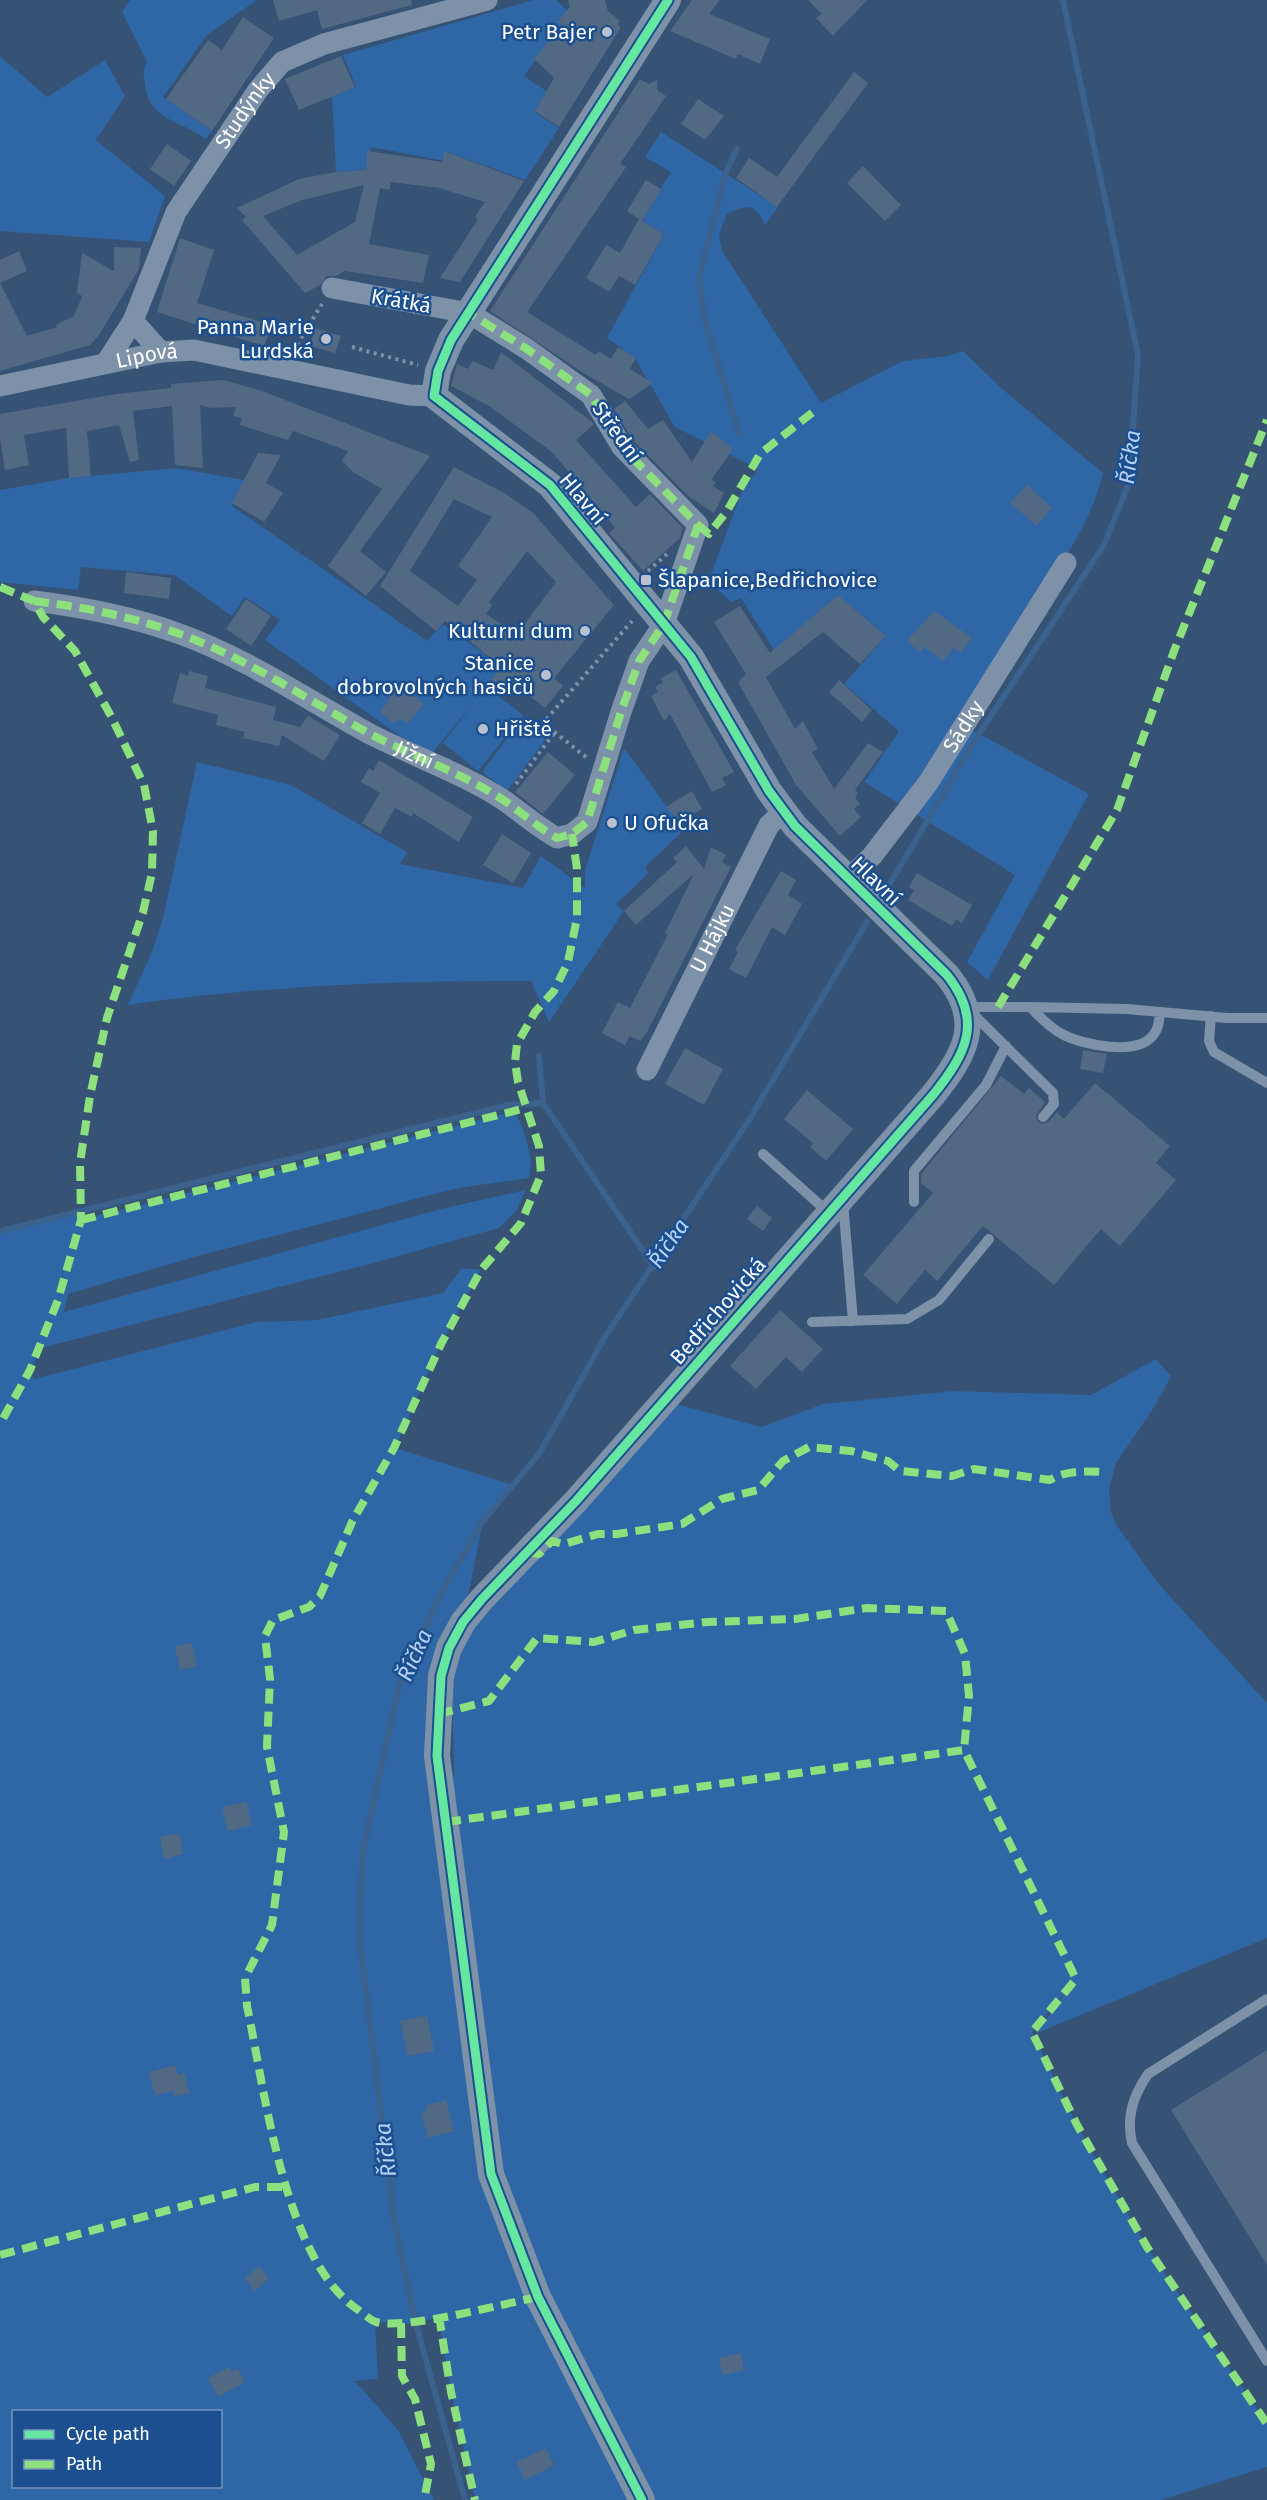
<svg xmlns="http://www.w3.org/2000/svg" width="1267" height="2500" viewBox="0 0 1267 2500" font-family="'Fira Sans',sans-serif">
<rect width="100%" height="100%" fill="#365274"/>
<!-- green -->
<path fill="#2f66a5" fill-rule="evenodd" d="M130 0H257L207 35 163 97 212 131 206 139C181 120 150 122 145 85 144 76 142 70 147 62L122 12Z
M533 0H556L570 13 524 76 548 92 535 112 559 128 525 180 447 152 444 161 371 147 367 170 336 172 332 96 356 87 343 55Z
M0 56 47 97 105 60 125 96 96 140 165 196 149 242 0 231Z
M661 132 778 207 765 225C755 203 747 204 727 214L719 234 722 251 821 403 903 361 948 356 963 351 1000 387 1103 473C1090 530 1051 577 1022 626 1002 659 984 693 965 726L1089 794 988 980 967 962 1015 875 864 782 899 731 844 684 886 636 838 595 774 650 741 598 732 602 708 582 741 494 758 469 675 427 635 358 607 338 664 234 641 220 671 172 645 157Z
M176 468 244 480 232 506 427 641 443 624 502 667 487 687 523 715 478 771 443 743 472 705 432 753 400 736 265 640 280 620 245 597 232 616 174 575 81 567 78 590 0 582V490L69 478Z
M524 716 549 735 507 791 482 772Z
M624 748 684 830 645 867 649 873 616 904 624 911 549 1022 531 981C397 980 261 986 128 1005L152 952 163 918 197 762 291 785 407 852 400 864 523 888 541 856 585 888V870Z
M515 1111C524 1132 535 1155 529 1178 498 1183 468 1185 438 1193L187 1259 68 1294 64 1312 441 1209 526 1190 516 1211 499 1228 370 1264 41 1348 31 1370 34 1379 256 1322 317 1320 443 1293 462 1268 481 1270 441 1344 395 1448 513 1485 483 1521 463 1622 449 1648 440 1777 454 1776 452 1678 460 1648 478 1616 673 1403 761 1427 823 1404 953 1391 1091 1395 1156 1359 1171 1376 1155 1406 1116 1463 1109 1490 1111 1512 1117 1526 1157 1582 1267 1703V1938L1037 2033 1068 1988 1032 2032 1077 2125 1147 2247 1267 2424V2467L1161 2500H475L451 2392 438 2317 416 2324 375 2322 378 2379 355 2381 398 2430 434 2500H0V1231L81 1210V1220ZM14 2412H220V2486H14Z"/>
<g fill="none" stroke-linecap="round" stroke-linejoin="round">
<!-- stream -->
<path stroke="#3b618d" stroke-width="6" d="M737 149 726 172 699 277 704 317 739 433
M886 890 979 734 1104 545 1129 483 1138 355 1063 0
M539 1056 543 1103 654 1267
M0 1231 508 1105 543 1103
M465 2500 416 2324 394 2220 359 1934 363 1850 399 1686 442 1591 483 1521 539 1454 605 1337 749 1120 867 922"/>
</g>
<!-- building -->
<path fill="#526984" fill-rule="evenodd" d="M273 0H411L412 5 322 29 317 10 279 21Z
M568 0H605L608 11 620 21 618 25 621 27 559 127 535 111 554 78 534 59 562 25 558 21 570 7Z
M692 0H720L709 14 770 39 760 64 738 54 736 59 670 31Z
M808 0H867L833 36 816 18 822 14Z
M243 17 274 38 212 131 166 99 208 40 222 50Z
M341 56 355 87 299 110 285 79Z
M854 72 868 83 777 207 736 178 749 158 777 177Z
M640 79 649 84 657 80V90L666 96 620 164 626 167 527 312 596 355 598 351 611 359 618 347 636 358 630 369 653 383 629 399 585 374 490 311Z
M698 99 724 116 705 140 681 124Z
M167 144 191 161 174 186 150 169Z
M367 151 443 162 444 151 524 181 460 282 440 278 478 219 475 217 485 202 439 188 391 182 389 190 380 188 369 244 429 255 423 283 345 271 336 276H327L320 285 305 293 242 220 246 217 237 208 299 179 336 172 366 170ZM364 185 355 222 297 255 263 216 302 200Z
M863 166 901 205 885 221 847 183Z
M646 180 661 189 642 221 664 234 635 285 619 276 609 292 586 278 606 245 620 253 639 219 642 221 627 211Z
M180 238 214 250 197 303 272 325 264 346 157 312Z
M114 247 141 248 139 269 99 335 90 345 0 371V283L27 336 57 327 56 325 74 316 82 296 77 293 82 253 114 271Z
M19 251 27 271 0 283V260Z
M315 328 341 336 335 353 310 346Z
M501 352 592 422 594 424 576 440 636 507 650 494 683 528 680 538 643 571 609 533 615 528 552 452 489 406 451 386 457 364 468 369 472 361 493 370Z
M223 380 262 391 430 456 360 551 386 572 366 596 328 566 382 489 353 472 342 461 348 451 293 431 288 440 240 425 242 418 233 416 236 407 211 408 200 405 203 468 175 465 172 406 133 411 139 460 130 462 119 425 87 431 91 476 69 478 66 428 24 435 29 465 5 470 0 438V414L117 394 171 388V384Z
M625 401 648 429 663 420 692 462 711 431 733 449 711 480 716 482 713 486 724 493 714 513 688 496 632 439 614 409Z
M258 453 281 455 266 483 283 493 264 522 232 503Z
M454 467 506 494 533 513 614 605 554 678 563 686 545 708 517 686 509 696 491 680 501 667 445 621 436 631 380 586ZM454 499 492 517 458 566 477 580 458 606 410 571ZM527 551 556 582 517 634 486 614 492 605 489 602Z
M1027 485 1052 508 1037 526 1010 503Z
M126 572 171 578 169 599 124 593Z
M838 595 886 636 860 664 823 632 766 677 795 729 803 721 818 749 812 752 834 789 868 743 883 752 855 790 858 793 855 798 860 804 854 809 861 817 840 836 796 785 738 682 746 674 714 622 740 606 770 653Z
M246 599 271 616 251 646 226 629Z
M934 611 972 638 960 653 954 648 943 661 924 647 920 652 907 641Z
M676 670 734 772 722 778 726 785 712 792 670 714 664 721 651 696 658 692 655 687 663 682 661 678Z
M189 671 208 676 205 688 276 707 273 720 300 727 308 716 340 735 324 761 282 735 279 746 243 738 245 732 216 725 218 715 172 703 180 673 188 676Z
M839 680 872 710 862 722 829 692Z
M402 686 424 704 407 724 400 718 394 724 380 712 388 702 389 696Z
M548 752 575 775 543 814 515 792Z
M379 760 473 817 459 842 413 813 412 817 395 808 380 834 362 823 380 793 361 782 369 768 373 771Z
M692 791 702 809 678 821 666 807Z
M502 834 531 853 513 883 483 865Z
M686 846 704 869 711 847 726 855 722 862 731 867 647 1032 640 1041 630 1036 625 1045 602 1033 618 1002 630 1008 668 934 665 933 694 874 636 925 624 911 677 862 673 858Z
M781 871 796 880 788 895 802 904 785 935 772 927 746 978 729 969 738 952 735 950Z
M917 873 972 905 962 923 956 919 952 926 908 900 914 890 909 887Z
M685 1048 723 1069 704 1105 665 1084Z
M1083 1050 1107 1054 1103 1073 1080 1069Z
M1001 1076 1024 1094 1029 1088 1045 1102 1036 1116 1038 1122 1042 1124 1048 1122 1057 1112 1064 1119 1095 1083 1170 1146 1156 1163 1176 1180 1120 1246 1101 1229 1054 1285 983 1226 937 1281 925 1270 897 1304 863 1275 933 1193 921 1183V1174Z
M807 1090 853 1129 826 1161 810 1147 813 1143 784 1119Z
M757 1206 772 1218 763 1231 747 1219Z
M780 1310 823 1349 802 1372 786 1357 756 1389 730 1366Z
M192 1643 197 1666 180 1670 175 1646Z
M246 1802 252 1825 228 1831 222 1807Z
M179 1833 183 1854 164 1859 160 1837Z
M427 2015 434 2051 408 2056 400 2021Z
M1267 2050V2265L1171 2110Z
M175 2065 178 2075 184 2073 190 2093 174 2097 173 2091 155 2095 149 2072Z
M446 2100 454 2131 428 2138 422 2114 428 2109 427 2105Z
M259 2266 269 2278 255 2291 245 2279Z
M741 2353 744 2370 723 2375 719 2358Z
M229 2367 232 2372 238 2368 245 2382 218 2397 208 2378Z
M546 2448 554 2465 525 2480 517 2462Z"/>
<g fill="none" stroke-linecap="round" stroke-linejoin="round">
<!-- path -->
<path stroke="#7d92a8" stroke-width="4" stroke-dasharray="3 4.5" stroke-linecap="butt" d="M352 347 418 365
M293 351 322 304
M648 571 667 554
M586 757 543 723 632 621
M516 784 555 732"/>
<!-- service -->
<path stroke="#7d92a8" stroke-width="10" d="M966 1007H1030
M971 1012 1053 1093 1054 1104 1043 1117
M1160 1012C1159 1020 1159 1028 1154 1034 1139 1057 1082 1045 1062 1034 1050 1028 1040 1017 1030 1007L1127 1009 1138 1010 1227 1018H1267
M1211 1016 1209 1041 1214 1052 1267 1083
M763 1154 829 1213
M843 1202 853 1321
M914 1202V1171L986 1085 1006 1046
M812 1322 907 1319 939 1300 989 1239
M1267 1999 1148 2074C1133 2096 1126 2117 1132 2143L1267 2361"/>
<!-- minor -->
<g stroke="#7d92a8" stroke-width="21">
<path d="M133 321 161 352"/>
<path id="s1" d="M106 363 133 321 176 212 258 90 282 62 324 44 487 0"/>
<path id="s2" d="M0 386 161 352 194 350 409 395 434 396"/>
<path id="s3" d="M34 601C83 607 130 616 177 633 245 657 306 699 370 734 413 756 466 775 505 801 523 814 538 827 557 838L572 834 587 822 621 712 639 661 664 624 698 525 622 447 591 395 527 349 469 313 332 288"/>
<path id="s4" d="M848 879 872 856 928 783 1066 563"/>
<path id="s5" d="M647 1070 769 825 784 811"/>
</g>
<!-- tertiary -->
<path stroke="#7d92a8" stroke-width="26" d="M642 2500 538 2297 491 2174 437 1756 441 1676 449 1648 463 1622 482 1599 576 1501 933 1095C966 1054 984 1021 947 975L795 826 769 791 691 657 550 485 434 396 438 371 451 340 668 0"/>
<!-- quiet -->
<path stroke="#8de07e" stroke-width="8" stroke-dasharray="15 8" stroke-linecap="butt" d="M698 525 709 534 727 511 760 454 818 408
M0 587 34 601 43 617 75 651 112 718 144 785 153 831 152 873 143 912 107 1018 90 1096 80 1163 81 1220 58 1300 30 1370 0 1424
M34 601C83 607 130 616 177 633 245 657 306 699 370 734 413 756 466 775 505 801 523 814 538 827 557 838L572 834 587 822 621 712 639 661 664 624 698 525 622 447 591 395 527 349 469 313
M998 1007 1117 810 1174 651 1267 420
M81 1220 526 1108
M528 1552 539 1554 552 1541 564 1544 598 1534H617L682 1524 722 1499 758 1490 783 1461 809 1447 851 1451 888 1461 900 1471 952 1476 974 1469 1050 1480C1065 1470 1087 1471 1104 1472
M438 1714 489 1701 537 1638 594 1642 634 1630 707 1622 795 1619 867 1608 946 1611 965 1654 969 1696 964 1750
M446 1822 964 1750 1076 1979 1032 2032 1077 2125 1147 2247 1267 2424
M0 2255 255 2187H285
M538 2297C501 2304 408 2330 376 2322 370 2320 363 2313 357 2309 284 2259 265 2091 247 2006L245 1978 272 1925 284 1832 267 1747 270 1679 265 1636 273 1620 309 1607 320 1596 352 1522 394 1448 441 1344 481 1270 521 1223 541 1175 539 1146 518 1082 515 1062 517 1044 535 1012 554 991 568 962 577 918V869L572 834
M439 2316 451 2392 475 2500
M401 2323 402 2376 415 2399 431 2464 424 2500"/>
<!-- cycleway casing -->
<g stroke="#1b4f8f" stroke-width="13">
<path id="cycleway" d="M642 2500 538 2297 491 2174 437 1756 441 1676 449 1648 463 1622 482 1599 576 1501 933 1095C966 1054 984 1021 947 975L795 826 769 791 691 657 550 485 434 396 438 371 451 340 668 0"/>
</g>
<!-- cycleway -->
<use href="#cycleway" stroke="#66e7a1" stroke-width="9"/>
</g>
<!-- markers -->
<g fill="#b9c2ce" stroke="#1b4f8f" stroke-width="2">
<circle cx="607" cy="32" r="6"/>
<circle cx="326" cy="339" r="6"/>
<rect x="640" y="574" width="12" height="12" rx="3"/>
<circle cx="585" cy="631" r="6"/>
<circle cx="546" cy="675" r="6"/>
<circle cx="483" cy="729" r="6"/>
<circle cx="612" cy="823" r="6"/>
</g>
<g text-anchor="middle" stroke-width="5" stroke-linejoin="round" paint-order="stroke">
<!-- poi labels -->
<g font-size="21" fill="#fff" stroke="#1b4f8f" text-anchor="end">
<text x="595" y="39">Petr Bajer</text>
<text x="314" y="334">Panna Marie<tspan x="314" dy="24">Lurdská</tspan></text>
<text x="658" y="587" text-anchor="start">Šlapanice,Bedřichovice</text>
<text x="573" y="638">Kulturni dum</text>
<text x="534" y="670">Stanice<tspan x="534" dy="24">dobrovolných hasičů</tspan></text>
<text x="495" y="736" text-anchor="start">Hřiště</text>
<text x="624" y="830" text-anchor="start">U Ofučka</text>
</g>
<!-- street labels -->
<g font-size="21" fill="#fff" stroke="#1b4f8f">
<text dy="7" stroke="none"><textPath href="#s1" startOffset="290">Studýnky</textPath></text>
<text transform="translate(401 301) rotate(10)" y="7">Krátká</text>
<text dy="7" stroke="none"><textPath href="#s2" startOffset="150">Lipová</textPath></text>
<text transform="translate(617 432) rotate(54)" y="7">Střední</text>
<text transform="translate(583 499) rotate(50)" y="7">Hlavní</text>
<text dy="7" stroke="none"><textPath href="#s4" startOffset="192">Sádky</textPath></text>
<text dy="7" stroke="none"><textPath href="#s3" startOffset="414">Jižní</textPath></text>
<text transform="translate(876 881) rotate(44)" y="7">Hlavní</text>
<text dy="7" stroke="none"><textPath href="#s5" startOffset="147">U Hájku</textPath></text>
<text transform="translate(718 1311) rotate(-49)" y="7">Bedřichovická</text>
</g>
<!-- water labels -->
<g font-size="22" font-style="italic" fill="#b5d3f5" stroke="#1b4f8f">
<text transform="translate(1129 457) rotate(-83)" y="8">Říčka</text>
<text transform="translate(668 1243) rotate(-56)" y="8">Říčka</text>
<text transform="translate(414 1655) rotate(-66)" y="8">Říčka</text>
<text transform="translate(385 2150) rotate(-97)" y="8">Říčka</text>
</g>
</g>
<!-- legend -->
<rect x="12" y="2410" width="210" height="78" fill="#1b4f8f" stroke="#7695bc" stroke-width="1.5"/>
<rect x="24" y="2430" width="30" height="9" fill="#66e7a1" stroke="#7695bc" stroke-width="1.5"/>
<text x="66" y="2440" font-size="18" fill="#ffffff">Cycle path</text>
<rect x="24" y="2460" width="30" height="9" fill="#8de07e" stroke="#7695bc" stroke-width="1.5"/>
<text x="66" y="2470" font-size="18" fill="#ffffff">Path</text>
</svg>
